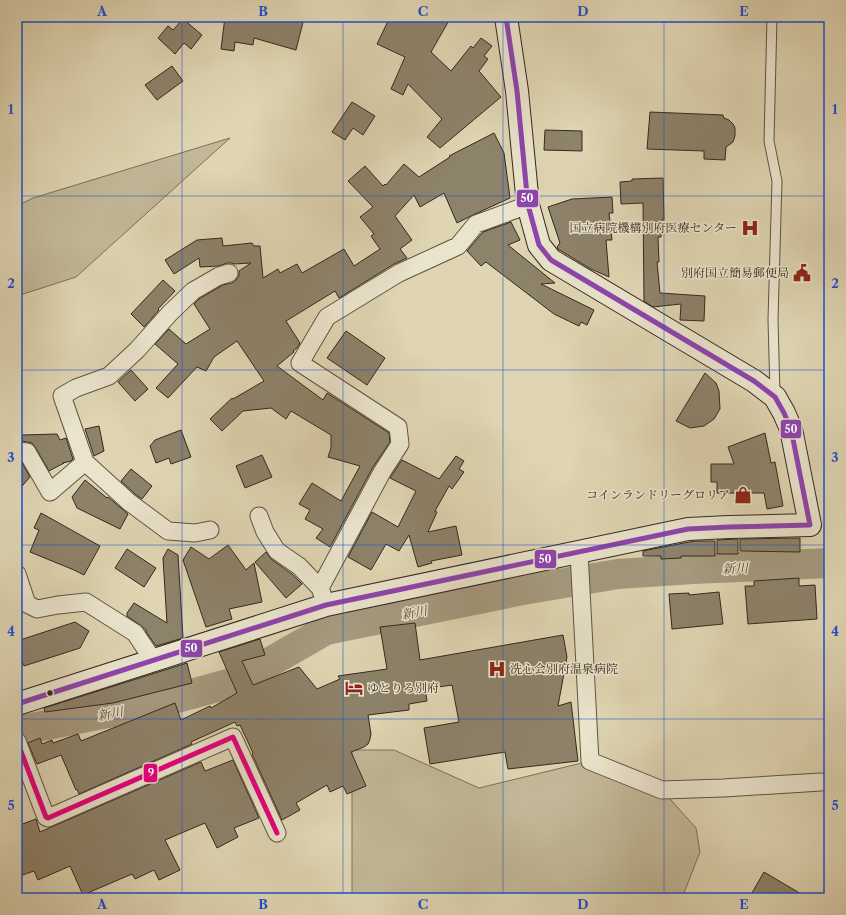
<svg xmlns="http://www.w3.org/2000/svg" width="846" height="915" viewBox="0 0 846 915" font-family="'Libre Caslon Text','Noto Serif JP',serif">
<rect width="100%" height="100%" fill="#dfd5b2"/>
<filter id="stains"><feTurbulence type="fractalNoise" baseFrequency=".005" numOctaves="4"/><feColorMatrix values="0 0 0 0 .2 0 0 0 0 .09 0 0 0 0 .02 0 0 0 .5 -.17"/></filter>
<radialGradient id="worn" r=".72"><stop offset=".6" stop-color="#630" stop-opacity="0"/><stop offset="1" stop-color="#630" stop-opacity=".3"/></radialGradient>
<!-- green -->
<path fill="#c2b898" stroke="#7b705a" d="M230 138 76 277 17 296V206L33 198Z
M352 750H394L479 788 590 761 662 790 696 828 700 852 682 898H352Z"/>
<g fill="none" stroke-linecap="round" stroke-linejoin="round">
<!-- river -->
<path stroke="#a59a7f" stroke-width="30" d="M17 731 97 715 148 706 235 682 326 630 523 590 618 574 693 569 829 563"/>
</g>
<!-- building -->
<path fill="#8d826a" stroke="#34281c" d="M225 17H288L303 22 296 50 254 38 253 45 235 42 234 51 221 49Z
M390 17H451L431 52 451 71 471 46 473 48 481 38 492 46 484 56 488 59 479 71 501 97 440 148 427 137 442 119 408 84 403 95 391 89 405 57 377 44Z
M183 19 202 35 191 49 184 43 175 54 158 38 168 26 173 30Z
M172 66 183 81 157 100 145 85Z
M352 102 375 116 363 135 353 128 345 140 332 132Z
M650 112 723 115 724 118 729 120 733 124 735 128V136L733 142 726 147 725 160 704 159V151L647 149Z
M545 130 582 131V151L544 150Z
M494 133 504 153 510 198 473 215 457 223 444 193 420 207 414 195 395 216 412 240 400 249 407 258 394 264 339 298 335 291 286 321 300 343 297 348 293 351 294 352 277 366 323 400 327 393 389 433 390 442 373 467 330 547 316 538 323 529 305 519 310 510 299 504 312 483 341 501 360 466 328 457 331 448V435L291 411 286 419 271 408 243 411 222 431 210 419 232 398 233 399 264 381 237 341 214 357 206 371 197 367 168 398 156 388 178 364 155 344 169 329 186 344 210 329 194 304 199 299 223 285 232 283 236 280 239 276V271L251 263 234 264 231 263H227L219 266 200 267 199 258 174 274 165 260 197 240 222 238 223 246 252 243 254 246H260L263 278 278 269 280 273 297 264 302 273 344 249 354 266 380 249 371 236 374 234 360 217 373 207 348 181 365 166 383 186 385 184 386 185 404 164 419 177 450 157 449 156Z
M663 178 664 220H661V237H658L659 262H657L660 293 705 296 704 321 680 320 681 304 653 307 644 301 643 203 621 204 620 182 632 181V179Z
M612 197 613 213H609L612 240H606L609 277 591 269 558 249 557 247 560 243 548 207 572 199Z
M511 222 520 240 508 245 555 283 541 284 594 310 587 325 581 322 579 326 554 314 486 262 481 266 467 251 483 232Z
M163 280 175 291 158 309 159 310 144 327 131 314Z
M346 331 385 358 367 385 327 358Z
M131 370 148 389 135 401 118 382Z
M705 373 716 383 719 391 720 409 714 419 704 426 690 428 676 421Z
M99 426 104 451 94 456 85 429Z
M181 430 191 457 171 464 169 458 156 463 150 446 155 440Z
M765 433 771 463 775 462 783 506 767 509 764 493H717V482H711V464H734L728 447Z
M57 434 60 440 66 438 73 459 71 461 63 463H64L49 471 35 447 32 443 22 441V435Z
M262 455 272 477 245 488 236 466Z
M456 456 464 461 459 469 464 472 452 489 449 486 435 511 437 512 428 532 456 526 462 555 431 561 432 563 418 567 409 535 399 551 386 544 371 570 348 557 372 512 398 527 416 491 390 478 402 460 439 479Z
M17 461H21L30 477 17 492Z
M131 469 152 486 142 499 135 494 121 481Z
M85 480 107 498 108 497 128 514 120 529 77 508 72 497Z
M41 513 100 546 84 575 74 570 30 552 39 530 34 528Z
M800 538V552L740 551V539Z
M738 539V554H717V540Z
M695 541H715V556H681V558L661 559V556H643V551L684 543Z
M228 545 246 570 254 563 262 602 229 609 232 619 206 627 183 560 191 547 209 559Z
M127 549 156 568 144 587 115 568Z
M168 549 178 555 183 638 156 646 146 632V630L140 625 127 616V613L134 603 167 623 163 558Z
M266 552 271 559 292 574 302 584 286 598 255 562Z
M799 578V586L815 585 817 619 748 624 745 586H754V581Z
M719 592 723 624 672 629 669 594 689 593V595Z
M75 622 89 631 80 648 24 666 17 649V641Z
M415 623 420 660 563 635 567 657 558 706 571 702 578 761 508 769 505 752 430 764 424 728 459 722 452 685 425 689 427 701 409 704V710L368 715 371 734 370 739 368 744 364 747 351 752 366 786 347 794 343 786 330 792 327 785 296 803 300 810 282 820 252 754 253 753 240 725 237 726 235 722 191 742 192 744 79 794 77 789 76 790 61 755 37 764 28 743 40 738 42 744 52 740 53 743 78 734 81 741 175 703 181 720 210 706 211 708 237 693 219 652 260 639 265 655 242 661 253 685 299 667 317 689 340 679 338 676 387 669 380 627Z
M187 663 192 683 113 703 45 712 44 708Z
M233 760 259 818 234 828 238 837 217 848 205 823 165 840 180 870 159 880 154 870 135 879 132 874 83 895 70 866 38 880 34 871 17 877V826L36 819 40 832 201 762 205 771Z
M764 872 808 898H749Z"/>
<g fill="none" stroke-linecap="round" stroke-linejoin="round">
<!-- service casing -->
<g stroke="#5f5342" stroke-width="11">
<path id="service" d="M772 17 769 141 777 181 773 320 775 394"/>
</g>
<!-- minor casing -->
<g stroke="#5f5342" stroke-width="19">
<path id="minor" d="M17 451 27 452 50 492 85 462 62 396 76 388 109 376 137 350 170 313 193 291 219 276 229 273
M85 462 129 502 168 531 195 533 210 530
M259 516 265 532 277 551 299 566 320 588
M579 552 590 761 662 790 723 788 821 782
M17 574 27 604 37 609 58 605 86 602 135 633 153 660
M326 605 320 588 382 472 400 444 398 427 300 363 327 317 399 273 458 246 476 224 528 205
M17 741 46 817 48 818 233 737 277 833"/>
</g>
<!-- secondary casing -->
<g stroke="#34281c" stroke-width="24">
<path id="secondary" d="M17 704 326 605 688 529 729 527 810 525 791 429 784 413 775 397 754 381 551 260 539 245 528 205 517 91 506 17"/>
</g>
<!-- service -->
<use href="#service" stroke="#eae4cd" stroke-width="9"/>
<!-- minor -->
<use href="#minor" stroke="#eae4cd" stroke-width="17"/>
<!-- secondary -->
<use href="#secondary" stroke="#eae4cd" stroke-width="22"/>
<!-- bus-1 casing -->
<g stroke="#eae4cd" stroke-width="8">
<path id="bus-1" d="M17 704 326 605 688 529 729 527 810 525 791 429 784 413 775 397 754 381 551 260 539 245 528 205 517 91 506 17"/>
</g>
<!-- bus-2 casing -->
<g stroke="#eae4cd" stroke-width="8">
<path id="bus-2" d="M17 741 46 817 48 818 233 737 277 833"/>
</g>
<!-- bus-1 -->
<use href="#bus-1" stroke="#8e44ad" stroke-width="5"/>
<!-- bus-2 -->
<use href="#bus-2" stroke="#e5007d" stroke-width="5"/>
</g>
<!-- grid -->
<path fill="none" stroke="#1d4ed8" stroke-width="1" stroke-opacity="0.55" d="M182 17V898M343 17V898M503 17V898M664 17V898M17 196H829M17 370H829M17 545H829M17 719H829"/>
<!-- icons -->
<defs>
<g id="hospital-bare" transform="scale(1.38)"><path d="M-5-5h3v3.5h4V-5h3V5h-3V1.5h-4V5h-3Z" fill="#8f2418" stroke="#eae4cd" stroke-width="2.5" paint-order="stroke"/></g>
<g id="civic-bare" transform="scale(1.38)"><path d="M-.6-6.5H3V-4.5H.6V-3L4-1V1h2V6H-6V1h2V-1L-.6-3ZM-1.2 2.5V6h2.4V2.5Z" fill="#8f2418" stroke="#eae4cd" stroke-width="2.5" paint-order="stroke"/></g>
<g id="shop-bare" transform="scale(1.38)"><path d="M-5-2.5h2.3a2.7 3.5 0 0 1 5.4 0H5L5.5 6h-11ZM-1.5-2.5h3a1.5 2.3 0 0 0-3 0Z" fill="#8f2418" stroke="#eae4cd" stroke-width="2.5" paint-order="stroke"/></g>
<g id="hotel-bare" transform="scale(1.38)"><path d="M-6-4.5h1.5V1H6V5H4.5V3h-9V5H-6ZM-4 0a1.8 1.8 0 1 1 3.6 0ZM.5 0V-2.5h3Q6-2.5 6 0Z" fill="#8f2418" stroke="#eae4cd" stroke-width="2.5" paint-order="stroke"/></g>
</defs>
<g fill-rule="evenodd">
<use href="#hospital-bare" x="750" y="228"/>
<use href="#civic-bare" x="802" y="273"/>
<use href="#shop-bare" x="743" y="495"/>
<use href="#hospital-bare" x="497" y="669"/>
<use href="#hotel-bare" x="354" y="688"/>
</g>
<!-- markers -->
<circle fill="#34281c" stroke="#eae4cd" stroke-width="1.5" cx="50" cy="693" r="3.5"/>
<g text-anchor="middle" stroke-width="3" stroke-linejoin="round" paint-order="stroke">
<!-- poi labels -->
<g font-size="12" fill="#34281c" stroke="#eae4cd" text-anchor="end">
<text x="737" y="232">国立病院機構別府医療センター</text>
<text x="789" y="277">別府国立簡易郵便局</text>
<text x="730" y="499">コインランドリーグロリア</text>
<text x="510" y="673" text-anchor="start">洗心会別府温泉病院</text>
<text x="367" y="692" text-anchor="start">ゆとりろ別府</text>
</g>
<!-- water labels -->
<g font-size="13" font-style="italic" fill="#564a3a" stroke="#eae4cd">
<text transform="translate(735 568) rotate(-3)" y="5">新川</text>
<text transform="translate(414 612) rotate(-11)" y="5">新川</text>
<text transform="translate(110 713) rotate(-11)" y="5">新川</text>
</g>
</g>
<g stroke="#eae4cd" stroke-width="1.5">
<rect x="516" y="189" width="23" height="19" rx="4" fill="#8e44ad"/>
<rect x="780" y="419" width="22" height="20" rx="4" fill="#8e44ad"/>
<rect x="534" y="549" width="23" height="20" rx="4" fill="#8e44ad"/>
<rect x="180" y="639" width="23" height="19" rx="4" fill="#8e44ad"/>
<rect x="143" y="763" width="15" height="20" rx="4" fill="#e5007d"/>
</g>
<g font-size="11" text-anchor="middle" font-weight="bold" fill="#fff">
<text x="527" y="202">50</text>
<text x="791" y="433">50</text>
<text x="545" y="563">50</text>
<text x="191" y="652">50</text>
<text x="151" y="777">9</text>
</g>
<!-- margin -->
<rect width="846" height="915" fill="none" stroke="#dfd5b2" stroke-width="44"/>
<rect x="22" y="22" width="802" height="871" fill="none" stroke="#1d4ed8" stroke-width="1.5"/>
<g font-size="13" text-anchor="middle" font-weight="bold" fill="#1d4ed8">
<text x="102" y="16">A</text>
<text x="263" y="16">B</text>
<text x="423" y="16">C</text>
<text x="583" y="16">D</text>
<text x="744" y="16">E</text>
<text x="11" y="114">1</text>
<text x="835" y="114">1</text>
<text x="11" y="288">2</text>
<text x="835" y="288">2</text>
<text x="11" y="462">3</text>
<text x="835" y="462">3</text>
<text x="11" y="636">4</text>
<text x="835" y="636">4</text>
<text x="11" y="810">5</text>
<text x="835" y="810">5</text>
<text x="102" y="909">A</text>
<text x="263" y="909">B</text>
<text x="423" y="909">C</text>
<text x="583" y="909">D</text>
<text x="744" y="909">E</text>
</g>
<rect width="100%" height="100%" filter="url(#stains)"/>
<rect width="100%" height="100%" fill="url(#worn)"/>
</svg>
